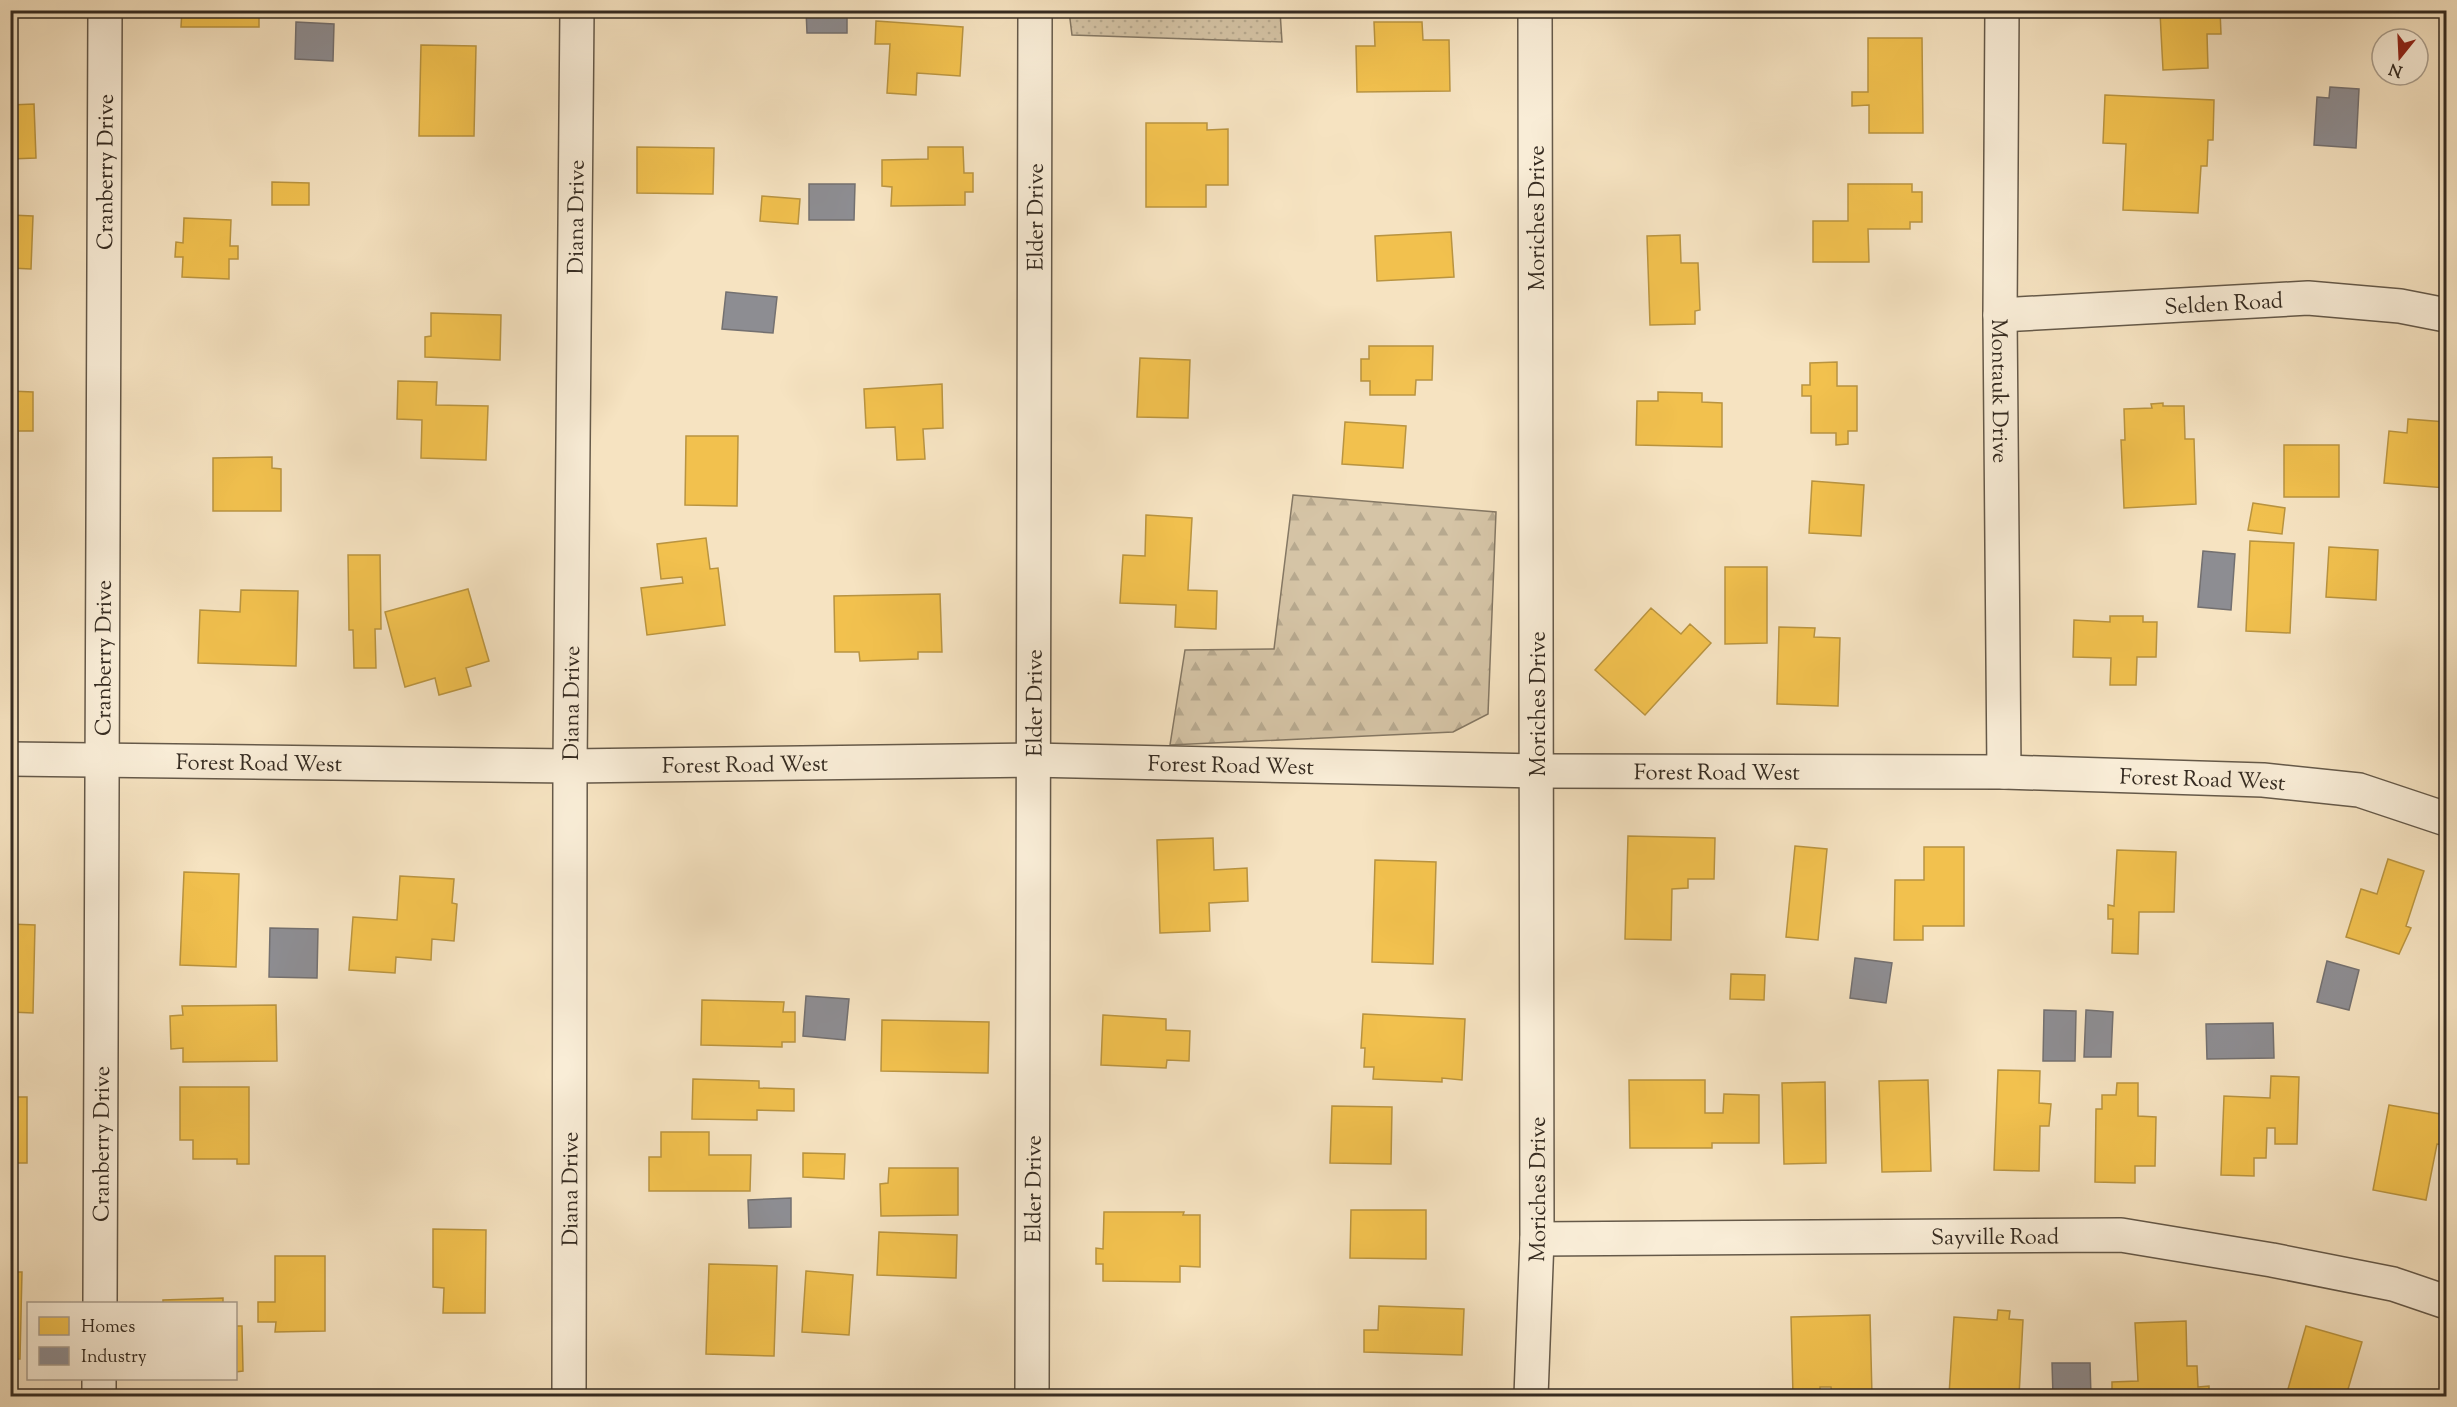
<svg xmlns="http://www.w3.org/2000/svg" width="2457" height="1407" viewBox="0 0 2457 1407" font-family="'Sorts Mill Goudy',serif">
<defs>
<pattern id="grass-dots" width="8" height="8" patternUnits="userSpaceOnUse" patternTransform="scale(1.5)"><rect width="8" height="8" fill="#d5c4a6"/><path d="M2 2h.1M6 6h.1" fill="none" stroke="#b7a98f" stroke-width="1.8" stroke-linecap="round"/></pattern>
<pattern id="forest-firs" width="22" height="20" patternUnits="userSpaceOnUse" patternTransform="scale(1.5)"><rect width="22" height="20" fill="#d5c4a6"/><path d="M5 1l3.5 6h-7zM16 11l3.5 6h-7z" fill="#b7a98f"/></pattern>
</defs>
<rect width="100%" height="100%" fill="#f6e3c1"/>
<filter id="stains"><feTurbulence type="fractalNoise" baseFrequency=".00333" numOctaves="4"/><feColorMatrix values="0 0 0 0 .2 0 0 0 0 .09 0 0 0 0 .02 0 0 0 .5 -.17"/></filter>
<radialGradient id="worn" r=".72"><stop offset=".6" stop-color="#630" stop-opacity="0"/><stop offset="1" stop-color="#630" stop-opacity=".3"/></radialGradient>
<!-- grass -->
<path fill="url(#grass-dots)" stroke="#857864" stroke-width="1.5" d="M1069 11H1280L1282 42 1072 35Z"/>
<!-- forest -->
<path fill="url(#forest-firs)" stroke="#857864" stroke-width="1.5" d="M1293 495 1496 512 1488 714 1453 732 1170 745 1185 650 1274 649Z"/>
<!-- homes -->
<path fill="#f2c14e" stroke="#b99440" stroke-width="1.5" d="M182 10H259V27H181Z
M655 10H709V12L655 13Z
M2220 10 2221 34H2207L2208 68 2163 70 2160 13Z
M876 21 963 27 960 76 917 73 916 95 887 93 890 44H875Z
M1374 22H1422L1423 40H1449L1450 91 1357 92 1356 46H1375Z
M1868 38H1922L1923 133H1869V105L1852 106V92H1868Z
M421 45 476 46 474 136H419Z
M2105 95 2214 100 2213 140H2208L2207 166H2201L2198 213 2123 210 2126 144 2103 143Z
M34 104 36 158 10 159V105Z
M1146 123H1207V130L1228 129V185H1206V207H1146Z
M637 147 714 148 713 194 637 193Z
M928 147H963L964 173H973V192H965V205L891 206 892 187 882 186V160L928 159Z
M272 182 309 183V205H272Z
M1848 184H1912V192H1922V222H1910V229H1868L1869 262H1813V221H1848Z
M762 196 800 199 798 224 760 221Z
M10 215 33 216 31 269 10 268Z
M184 218 231 220 230 246H238V259H229V279L182 277 183 257H175L176 242 183 243Z
M1451 232 1454 277 1377 281 1375 236Z
M1680 235 1681 263H1698L1700 310 1695 311V324L1650 325 1647 236Z
M431 313 501 315 500 360 425 357V337L431 336Z
M1369 346H1433L1432 380H1416L1415 395H1370V381H1361V359H1369Z
M1140 358 1190 360 1188 418 1137 417Z
M1837 362V386H1857V431H1848V444L1836 445V433H1811V396H1802V385H1810V363Z
M398 381 437 382 436 405 488 406 486 460 421 458 422 420 397 419Z
M942 384 943 428 923 429 925 459 897 460 895 427 866 428 864 389Z
M10 391 33 392V431H18L17 477H10Z
M1658 392 1702 393V402L1722 403V447L1636 445 1637 401H1658Z
M2163 403V406H2184L2185 439H2194L2196 504 2124 508 2121 440H2125L2124 409 2152 408 2151 404Z
M2408 419 2446 422V488L2384 483 2389 431 2407 433Z
M1345 422 1406 426 1403 468 1342 464Z
M686 436H738L737 506 685 505Z
M2284 445H2339V497H2284Z
M272 457V468L281 469V511H213V458Z
M1812 481 1864 485 1861 536 1809 533Z
M2253 503 2285 508 2282 534 2248 530Z
M1146 515 1192 518 1188 590 1217 591 1216 629 1175 627 1176 605 1120 603 1123 555 1145 556Z
M706 538 710 569 718 568 725 625 647 635 641 588 683 583 682 577 661 579 657 544Z
M2250 541 2294 543 2290 633 2246 631Z
M2329 547 2378 550 2376 600 2326 597Z
M348 555H380L381 629H375L376 668H354L353 630H349Z
M1725 567H1767V643L1725 644Z
M468 589 489 661 466 668 471 686 439 695 435 678 405 687 385 612Z
M241 590 298 591 296 666 198 663 200 610 240 612Z
M940 594 942 652H918V659L860 661 859 652H835L834 596Z
M1651 608 1681 634 1690 624 1711 643 1645 715 1595 670Z
M2110 616H2143V622H2157L2156 657H2137L2136 685H2110L2111 658 2073 657 2074 620 2110 622Z
M1779 627 1815 628 1814 637 1840 638 1838 706 1777 704Z
M1628 836 1715 838 1714 879H1688V888L1672 889 1671 940 1625 939Z
M1213 838 1214 870 1247 868 1248 901 1209 903 1210 931 1160 933 1157 840Z
M1795 846 1827 849 1818 940 1786 937Z
M1924 847H1964V926H1923V940H1894L1895 880H1924Z
M2117 850 2176 852 2174 912H2139L2138 954 2112 953 2113 919H2108V905L2114 906Z
M2388 859 2424 871 2406 926 2411 928 2399 954 2346 937 2361 889 2377 894Z
M1375 860 1436 862 1433 964 1372 962Z
M184 872 239 874 236 967 180 965Z
M400 876 454 879 452 903 457 904 454 941 432 939 431 960 396 957 395 973 349 970 353 917 397 920Z
M10 924 35 925 33 1013 10 1012Z
M1731 974 1765 975 1764 1000 1730 999Z
M702 1000 784 1002 783 1012H795V1042H782V1047L701 1045Z
M276 1005 277 1061 183 1062V1048L171 1049 170 1016 183 1015 182 1006Z
M1363 1014 1465 1019 1462 1080 1442 1078V1082L1373 1079 1374 1067H1364L1365 1048H1361Z
M1103 1015 1166 1019V1030L1190 1031 1189 1061 1167 1060 1166 1068 1101 1065Z
M882 1020 989 1022 988 1073 881 1071Z
M1998 1070 2040 1071 2039 1103 2051 1104 2049 1126H2040L2039 1171 1994 1170Z
M2271 1076 2299 1077 2297 1144H2275V1128H2267L2266 1158H2254V1176L2221 1175 2224 1096 2270 1098Z
M693 1079 759 1081V1088L794 1089V1111L757 1110V1120L692 1119Z
M1629 1080H1705V1113H1723L1724 1094 1759 1095V1143H1712V1148H1630Z
M1928 1080 1931 1171 1882 1172 1879 1081Z
M1825 1082 1826 1163 1784 1164 1782 1083Z
M2117 1083H2138V1116L2156 1117 2155 1166H2135V1183L2095 1182 2096 1109H2102V1095H2116Z
M180 1087H249V1164H237V1159H193V1140H180Z
M10 1097H27V1163H10Z
M2389 1105 2446 1115V1145L2437 1144 2426 1200 2373 1190Z
M1332 1106 1392 1107 1391 1164 1330 1163Z
M661 1132H709V1155H751L750 1191H649V1157H661Z
M803 1153 845 1154 844 1179 803 1177Z
M889 1168H958V1215L881 1216 880 1184 888 1183Z
M1351 1210H1426V1259L1350 1258Z
M1104 1212H1184L1183 1215H1200V1267L1180 1266V1282L1103 1281V1264H1096V1248L1103 1249Z
M433 1229 486 1230 485 1313H443L444 1288 433 1287Z
M879 1232 957 1235 956 1278 877 1275Z
M275 1256H325V1331L275 1332 276 1322H258V1302H275Z
M709 1264 777 1266 774 1356 706 1354Z
M806 1271 853 1275 849 1335 802 1332Z
M10 1272H22L20 1359H10Z
M223 1298V1304H163V1300Z
M1379 1306 1464 1309 1462 1355 1364 1352V1330H1378Z
M1998 1310 2010 1311 2009 1319 2023 1320 2019 1396 1949 1395 1954 1317 1997 1320Z
M1870 1315 1872 1396H1832L1831 1387H1820V1396H1793L1791 1317Z
M2186 1321 2187 1366H2197L2198 1387 2209 1386V1396H2112V1382L2138 1381 2135 1323Z
M236 1326H242L243 1371 236 1372Z
M2306 1326 2362 1342 2346 1396H2286Z"/>
<!-- industry -->
<path fill="#8d8d92" stroke="#737070" stroke-width="1.5" d="M806 10H847V33H807Z
M296 22 334 24 333 61 295 59Z
M2330 87 2359 89 2356 148 2314 145 2317 97 2329 98Z
M809 184H855L854 220H809Z
M726 292 777 297 773 333 722 329Z
M2203 551 2235 554 2231 610 2198 607Z
M270 928 318 929 317 978 269 977Z
M1855 958 1892 963 1886 1003 1850 998Z
M2327 961 2359 970 2349 1010 2317 1002Z
M806 996 849 999 845 1040 803 1036Z
M2044 1010 2076 1011 2075 1061H2043Z
M2086 1010 2113 1012 2111 1057H2084Z
M2273 1023 2274 1058 2207 1059 2206 1024Z
M791 1198V1227L749 1228 748 1200Z
M2052 1363H2090L2091 1396H2053Z"/>
<g fill="none" stroke-linecap="round" stroke-linejoin="round">
<!-- minor casing -->
<g stroke="#655949" stroke-width="36">
<g id="minor">
<path id="s1" d="M2002 10 2000 315 2004 772"/>
<path id="s2" d="M2000 315 2308 298 2400 306 2446 315"/>
<path id="s3" d="M10 759 570 766 1031 760 1538 771 2004 772 2263 780 2359 790 2446 819"/>
<path id="s4" d="M1537 1239 2121 1235 2272 1260 2393 1284 2446 1302"/>
<path id="s5" d="M100 1304 105 10"/>
<path d="M99 1396V1378"/>
<path id="s6" d="M569 1396 570 766 577 10"/>
<path id="s7" d="M1032 1396 1035 10"/>
<path id="s8" d="M1531 1396 1537 1239 1535 10"/>
</g>
</g>
<!-- minor -->
<use href="#minor" stroke="#f9edd7" stroke-width="33"/>
</g>
<g text-anchor="middle" stroke-width="6" stroke-linejoin="round" paint-order="stroke">
<!-- street labels -->
<g font-size="22" fill="#352b21" stroke="#f9edd7">
<text dy="8" stroke="none"><textPath href="#s5" startOffset="1132">Cranberry Drive</textPath></text>
<text dy="8" stroke="none"><textPath href="#s6" startOffset="1179">Diana Drive</textPath></text>
<text dy="8" stroke="none"><textPath href="#s7" startOffset="1179">Elder Drive</textPath></text>
<text transform="translate(1536 218) rotate(-90)" y="8">Moriches Drive</text>
<text dy="8" stroke="none"><textPath href="#s2" startOffset="224">Selden Road</textPath></text>
<text dy="8" stroke="none"><textPath href="#s1" startOffset="381">Montauk Drive</textPath></text>
<text dy="8" stroke="none"><textPath href="#s5" startOffset="646">Cranberry Drive</textPath></text>
<text dy="8" stroke="none"><textPath href="#s6" startOffset="693">Diana Drive</textPath></text>
<text dy="8" stroke="none"><textPath href="#s7" startOffset="693">Elder Drive</textPath></text>
<text transform="translate(1537 704) rotate(-90)" y="8">Moriches Drive</text>
<text dy="8" stroke="none"><textPath href="#s3" startOffset="249">Forest Road West</textPath></text>
<text dy="8" stroke="none"><textPath href="#s3" startOffset="1221">Forest Road West</textPath></text>
<text dy="8" stroke="none"><textPath href="#s3" startOffset="735">Forest Road West</textPath></text>
<text dy="8" stroke="none"><textPath href="#s3" startOffset="1707">Forest Road West</textPath></text>
<text dy="8" stroke="none"><textPath href="#s3" startOffset="2193">Forest Road West</textPath></text>
<text dy="8" stroke="none"><textPath href="#s5" startOffset="160">Cranberry Drive</textPath></text>
<text dy="8" stroke="none"><textPath href="#s6" startOffset="207">Diana Drive</textPath></text>
<text dy="8" stroke="none"><textPath href="#s7" startOffset="207">Elder Drive</textPath></text>
<text dy="8" stroke="none"><textPath href="#s8" startOffset="207">Moriches Drive</textPath></text>
<text dy="8" stroke="none"><textPath href="#s4" startOffset="458">Sayville Road</textPath></text>
</g>
</g>
<!-- margin -->
<rect width="2457" height="1407" fill="none" stroke="#f6e3c1" stroke-width="36"/>
<rect x="12" y="12" width="2433" height="1383" fill="none" stroke="#352b21" stroke-width="3"/>
<rect x="18" y="18" width="2421" height="1371" fill="none" stroke="#352b21" stroke-width="1.5"/>
<!-- legend -->
<rect x="27" y="1302" width="210" height="78" fill="#f9edd7" stroke="#ab9f8e" stroke-width="1.5"/>
<rect x="39" y="1317" width="30" height="18" fill="#f2c14e" stroke="#ab9f8e" stroke-width="1.5"/>
<text x="81" y="1332" font-size="18" fill="#352b21">Homes</text>
<rect x="39" y="1347" width="30" height="18" fill="#8d8d92" stroke="#ab9f8e" stroke-width="1.5"/>
<text x="81" y="1362" font-size="18" fill="#352b21">Industry</text>
<!-- north arrow -->
<g transform="translate(2400 57) rotate(198)"><circle r="28" fill="#f9edd7" stroke="#ab9f8e" stroke-width="1.5"/>
<path d="M0-4.5L10 22L0 15L-10 22Z" fill="#8f2418"/>
<text y="-9" font-size="16" font-weight="bold" text-anchor="middle" fill="#352b21">N</text>
</g>
<rect width="100%" height="100%" filter="url(#stains)"/>
<rect width="100%" height="100%" fill="url(#worn)"/>
</svg>
